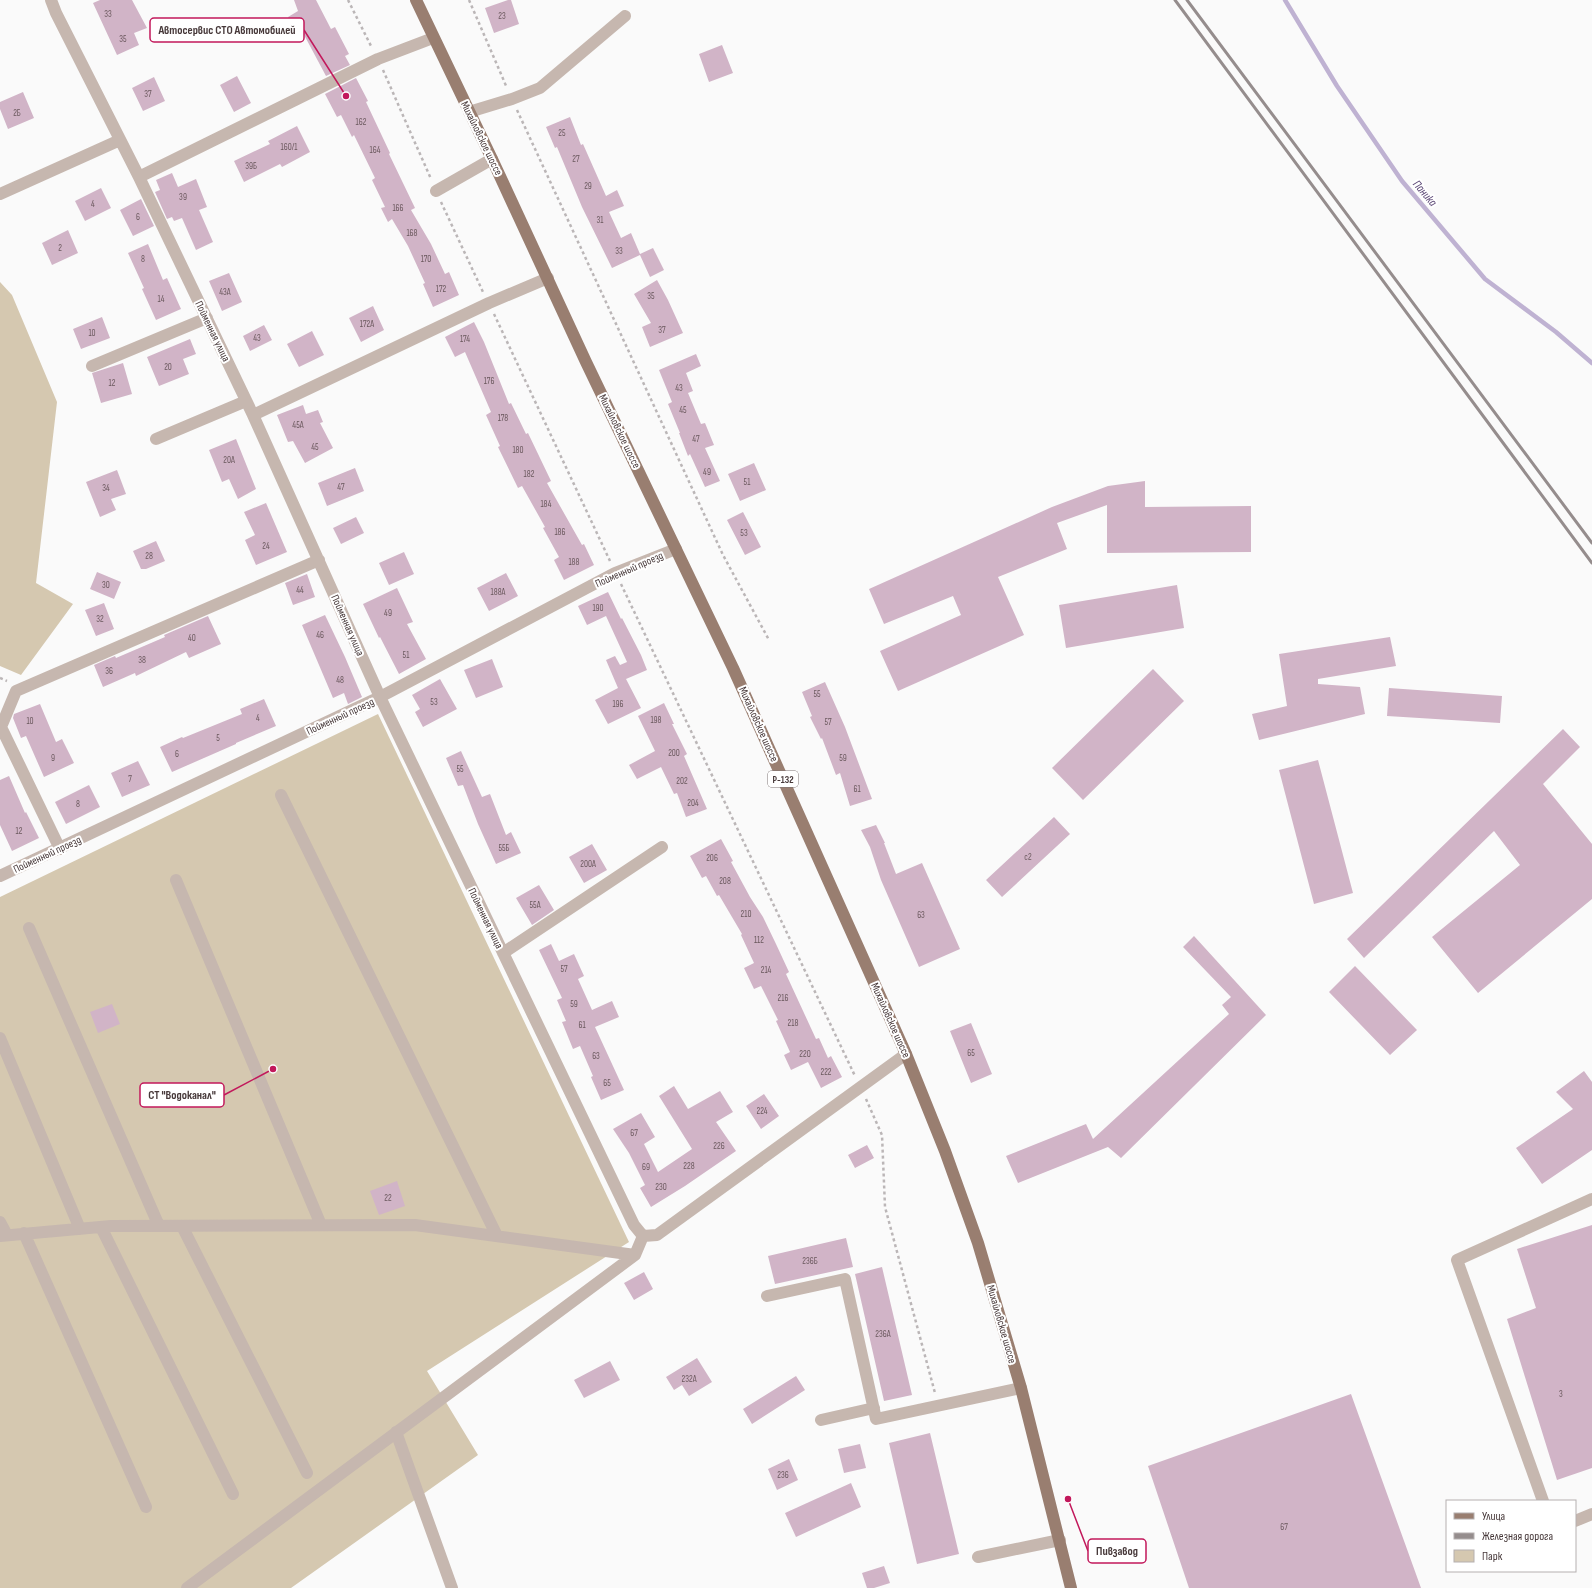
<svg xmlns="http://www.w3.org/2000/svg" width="1592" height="1588" viewBox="0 0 1592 1588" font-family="'Sofia Sans Condensed',sans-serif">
<rect width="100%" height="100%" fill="#fafafa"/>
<!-- green -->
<path fill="#d5c8b0" d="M0 282 12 295 57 402 36 583 73 604 21 675 0 666Z
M378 714 629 1242 427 1371 478 1455 291 1588H0V897Z"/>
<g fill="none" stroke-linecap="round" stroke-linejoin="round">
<!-- stream -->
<path stroke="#bfb2d2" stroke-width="4.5" d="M1285 0 1337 86 1402 181 1485 279 1556 332 1592 363"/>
</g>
<!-- building -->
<path fill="#d1b4c7" d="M100 0H132L147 28 134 33 139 45 117 55 93 3Z
M294 0H316L331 29 335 27 349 54 345 56 350 65 326 76 302 31 297 34 288 17 298 11Z
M508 0H511L519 24 494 33 485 8Z
M722 45 733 73 709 82 699 54Z
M237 76 251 103 234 112 220 85Z
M154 77 165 101 143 111 132 88Z
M356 78 368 101 366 102 390 153 389 154 415 208 411 210 431 244 445 274 449 272 459 295 433 307 423 284 425 283 408 246 392 219 388 222 381 208 385 207 372 180 375 178 354 135 352 137 341 115 337 117 325 94Z
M23 92 34 118 8 129 0 109V102Z
M570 117 581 145 583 144 606 196 617 190 624 206 609 212 621 238 631 233 640 254 653 248 664 270 650 277 640 255 612 268 582 207 557 147 555 148 546 127Z
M297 126 310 152 282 167 280 164 244 182 234 161 270 144 268 141Z
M172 173 178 187 196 179 207 207 199 210 213 242 196 250 182 218 174 221 172 217 167 219 155 192 160 190 156 180Z
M101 188 111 208 85 221 75 201Z
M141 199 154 226 133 236 120 210Z
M68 230 78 253 52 265 42 243Z
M148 244 163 280 167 278 181 309 156 320 142 289 144 288 128 253Z
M229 273 242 302 222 311 209 281Z
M657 280 668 300 683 333 650 347 642 327 651 323 634 294Z
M373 306 384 330 361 342 349 318Z
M102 317 110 338 81 349 73 329Z
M474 322 484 342 509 404 511 403 526 434 528 433 551 481 547 483 582 545 584 544 594 565 564 580 554 560 559 557 543 528 545 527 522 486 518 488 498 447 500 446 486 415 491 412 465 352 455 357 445 337Z
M264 325 272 340 250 351 243 336Z
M312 331 324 355 299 367 287 344Z
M190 339 196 354 183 359 189 374 159 386 147 357Z
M696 354 701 366 686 373 693 391 688 393 701 424 705 423 714 445 705 448 720 481 705 487 690 454 688 456 679 433H680L668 404 672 402 659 370Z
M123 363 132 394 101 403 92 373Z
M303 405 306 414 318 410 323 422 320 423 333 448 305 463 293 441 288 442 277 415Z
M236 439 256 489 238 499 229 479 222 482 209 450Z
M754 463 766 490 740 501 728 474Z
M355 468 364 491 327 506 318 483Z
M117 470 126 494 111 499 116 510 100 517 86 482Z
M1145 481V507L1251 506V552L1107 553V505L1057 523 1067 549 998 577 1024 635 898 691 880 651 961 615 953 596 884 624 869 589 1052 507 1108 486Z
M266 503 287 552 256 565 245 540 255 535 244 512Z
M743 512 761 547 745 555 727 520Z
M356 517 364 533 341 544 333 528Z
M156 541 165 561 146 569H141L133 551Z
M404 552 414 574 389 585 379 563Z
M97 572 121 582 114 599 90 589Z
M506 573 518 596 489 611 477 588Z
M307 574 315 597 293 605 285 583Z
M1177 585 1184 628 1066 648 1059 605Z
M397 588 413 622 407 624 426 659 399 674 380 637 379 638 363 604Z
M608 592 621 619 622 618 641 655 647 670 626 679 641 708 608 724 595 700 618 688 606 660 615 656 620 665 627 662 606 616 587 625 578 606Z
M104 603 114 629 96 636 85 610Z
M325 615 345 657 362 697 348 704 344 693 333 698 302 625Z
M208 616 221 644 189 658 186 652 136 676 135 673 103 687 94 665 115 656 116 658 165 637 164 635Z
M1390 637 1396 666 1318 679V684L1360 687 1365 714 1259 740 1252 714 1287 706 1279 654Z
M492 659 503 687 476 698 464 670Z
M1153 669 1184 701 1083 800 1052 768Z
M440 679 457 709 423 727 415 712 420 709 412 695Z
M825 682 845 727 872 799 850 806 840 773 836 775 822 738 821 739 810 717 812 716 802 692Z
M1389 688 1502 696 1500 723 1387 716Z
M264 699 276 726 236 743V744L172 772 160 747 182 737 183 738 242 714 240 709Z
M664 703 674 724H672L687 754 684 756 707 809 686 817 677 793 674 794 661 767 637 779 629 765 655 751 638 716Z
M40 704 56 742 62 739 74 763 44 777 26 736 21 738 13 718 14 714Z
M1563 729 1580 747 1543 784 1592 844V899L1478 993 1432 937 1520 865 1494 831 1364 958 1347 939Z
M461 751 482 797 490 794 506 835 511 832 521 853 496 864 478 824 463 785 458 786 446 758Z
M1318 760 1353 893 1314 904 1279 770Z
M138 761 150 785 122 797 111 773Z
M9 776 25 813 26 812 39 838 12 851 0 825V780Z
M89 785 100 807 66 824 55 802Z
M1054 817 1070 834 1002 897 986 880Z
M876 825 885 843H884L896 874 922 863 960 949 919 967 881 880 870 847 861 830Z
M721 839 733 861 731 862 750 897 763 917 776 944 789 972 786 974 816 1039 819 1038 828 1058 831 1056 842 1077 821 1088 808 1062 791 1070 784 1055 790 1052 776 1021 778 1020 761 986 754 989 744 968 754 963 741 935 742 934 719 895 717 896 706 876 702 878 690 856Z
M592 844 607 870 584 883 569 857Z
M539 885 554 910 532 925 516 898Z
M1194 936 1266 1015 1121 1158 1108 1147 1018 1183 1006 1156 1086 1124 1093 1139 1229 1014 1222 1005 1231 997 1183 947Z
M551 944 559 961 574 954 584 976 578 979 592 1010 612 1001 619 1017 595 1027 624 1090 601 1100 591 1077 593 1076 580 1046 573 1049 562 1022 566 1021 557 1000 562 998 539 950Z
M1355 966 1417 1030 1390 1055 1329 992Z
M112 1004 120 1024 98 1033 90 1012Z
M971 1023 992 1074 971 1083 950 1031Z
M1584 1071 1592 1082V1150L1542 1184 1516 1148 1573 1109 1556 1092Z
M674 1086 688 1109 720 1091 733 1112 716 1122 736 1151 685 1186 651 1207 640 1188 645 1185 629 1153 613 1129 641 1113 655 1137 644 1144 658 1172 692 1149 659 1096Z
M764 1094 779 1116 761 1129 746 1106Z
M867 1145 874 1158 855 1168 848 1155Z
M397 1181 405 1206 379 1215 370 1191Z
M1592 1225V1468L1557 1480 1507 1319 1536 1308 1517 1249Z
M846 1238 853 1267 775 1284 768 1256Z
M882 1267 912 1395 884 1401 855 1274Z
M644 1272 653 1289 634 1300 624 1283Z
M697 1358 712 1382 689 1396 682 1385 674 1390 666 1377Z
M610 1361 620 1380 584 1398 574 1380Z
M796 1376 805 1390 752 1424 743 1409Z
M1351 1394 1421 1588H1189L1148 1466Z
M930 1433 959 1554 917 1564 889 1443Z
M860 1444 866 1468 844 1473 838 1449Z
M789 1459 798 1480 777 1490 768 1469Z
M851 1483 861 1507 796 1537 785 1513Z
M884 1566 890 1583 874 1588H867L862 1573Z"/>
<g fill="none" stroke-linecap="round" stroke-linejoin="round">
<!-- path -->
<path stroke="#bbb6b7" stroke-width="2.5" stroke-dasharray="3 3" stroke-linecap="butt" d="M348 0 372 48
M469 0 507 88
M383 70 431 179
M517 110 723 555 769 640
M441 202 483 292
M494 314 610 561
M621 584 855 1076
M0 678 7 681
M866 1099 882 1135 885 1207 935 1393"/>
<!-- minor -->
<path stroke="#c6b7af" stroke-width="12" d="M51 0 56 13 139 177 253 415 380 697 634 1225 643 1236 657 1235 906 1054
M469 112 512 99 540 88 625 16
M139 177 378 59 433 38
M436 191 492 159
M0 194 120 140
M92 366 207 318
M253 415 489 303 548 278
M156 439 246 401
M281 795 497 1236
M60 849 1 727 16 691 319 560
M0 876 380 697 615 573 676 549
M176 880 321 1225
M29 928 159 1226
M503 953 662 847
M0 1038 80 1229
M0 1222 7 1235
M182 1226 307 1473
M101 1227 233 1494
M24 1233 146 1507
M0 1236 111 1226 415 1225 635 1255
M767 1296 845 1279 876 1419 1021 1388
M821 1420 874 1408
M396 1432 452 1588
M1543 1501 1457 1260 1592 1199
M1575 1521 1592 1514
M978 1557 1060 1540
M187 1588 635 1255 643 1236"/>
<!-- major -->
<path stroke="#997e70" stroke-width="12" d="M416 0 492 159 586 362 733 668 906 1054 945 1151 978 1243 1021 1388 1071 1588"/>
<!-- rail -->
<path stroke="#958d8d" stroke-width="3" d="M1175 0 1592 563
M1187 0 1592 543"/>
</g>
<g text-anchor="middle" stroke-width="4" stroke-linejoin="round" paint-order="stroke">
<!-- number labels -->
<g font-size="9" fill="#6a585d">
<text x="108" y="17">33</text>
<text x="502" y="19">23</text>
<text x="123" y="42">35</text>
<text x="148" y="97">37</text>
<text x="17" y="116">2Б</text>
<text x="361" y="125">162</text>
<text x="562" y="136">25</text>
<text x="289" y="150">160/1</text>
<text x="375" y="153">164</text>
<text x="576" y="162">27</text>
<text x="251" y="169">39Б</text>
<text x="588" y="189">29</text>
<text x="183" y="200">39</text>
<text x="93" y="207">4</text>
<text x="398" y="211">166</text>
<text x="138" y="220">6</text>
<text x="600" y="223">31</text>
<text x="412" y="236">168</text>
<text x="60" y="251">2</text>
<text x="619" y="254">33</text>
<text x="143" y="262">8</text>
<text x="426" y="262">170</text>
<text x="441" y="292">172</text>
<text x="225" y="295">43А</text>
<text x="651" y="299">35</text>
<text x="161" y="302">14</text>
<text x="367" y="327">172А</text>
<text x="662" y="333">37</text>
<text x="92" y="336">10</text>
<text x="257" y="341">43</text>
<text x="465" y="342">174</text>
<text x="168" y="370">20</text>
<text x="489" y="384">176</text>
<text x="112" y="386">12</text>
<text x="679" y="391">43</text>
<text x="683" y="413">45</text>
<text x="503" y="421">178</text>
<text x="298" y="428">45А</text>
<text x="696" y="442">47</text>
<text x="315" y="450">45</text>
<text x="518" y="453">180</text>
<text x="229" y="463">20А</text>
<text x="707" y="475">49</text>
<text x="529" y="477">182</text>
<text x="747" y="485">51</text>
<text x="341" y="490">47</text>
<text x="106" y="491">34</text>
<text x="546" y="507">184</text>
<text x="560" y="535">186</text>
<text x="744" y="536">53</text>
<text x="266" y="549">24</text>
<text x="149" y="559">28</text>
<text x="574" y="565">188</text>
<text x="106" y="588">30</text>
<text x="300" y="593">44</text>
<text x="498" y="595">188А</text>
<text x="598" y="611">190</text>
<text x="388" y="616">49</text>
<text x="100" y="622">32</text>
<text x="320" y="638">46</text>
<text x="192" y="641">40</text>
<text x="406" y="658">51</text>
<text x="142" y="663">38</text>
<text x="109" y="674">36</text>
<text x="340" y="683">48</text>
<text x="817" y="697">55</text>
<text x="434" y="705">53</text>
<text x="618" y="707">196</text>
<text x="258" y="721">4</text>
<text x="656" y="723">198</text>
<text x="30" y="724">10</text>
<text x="828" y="725">57</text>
<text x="218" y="741">5</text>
<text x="674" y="756">200</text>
<text x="177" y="757">6</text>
<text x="53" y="761">9</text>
<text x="843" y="761">59</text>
<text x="460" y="772">55</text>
<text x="130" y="782">7</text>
<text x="682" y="784">202</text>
<text x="857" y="792">61</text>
<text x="693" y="806">204</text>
<text x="78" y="807">8</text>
<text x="19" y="834">12</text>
<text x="504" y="851">55Б</text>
<text x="1028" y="860">с2</text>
<text x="712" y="861">206</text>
<text x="588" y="867">200А</text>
<text x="725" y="884">208</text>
<text x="535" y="908">55А</text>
<text x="746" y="917">210</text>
<text x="921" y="918">63</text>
<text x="759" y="943">112</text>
<text x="564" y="972">57</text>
<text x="766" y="973">214</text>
<text x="783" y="1001">216</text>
<text x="574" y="1007">59</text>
<text x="793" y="1026">218</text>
<text x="582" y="1028">61</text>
<text x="971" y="1056">65</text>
<text x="805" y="1057">220</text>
<text x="596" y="1059">63</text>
<text x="826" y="1075">222</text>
<text x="607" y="1086">65</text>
<text x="762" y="1114">224</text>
<text x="634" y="1136">67</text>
<text x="719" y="1149">226</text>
<text x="689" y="1169">228</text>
<text x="646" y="1170">69</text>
<text x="661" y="1190">230</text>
<text x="388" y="1201">22</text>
<text x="810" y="1264">236Б</text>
<text x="883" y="1337">236А</text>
<text x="689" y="1382">232А</text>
<text x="1561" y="1397">3</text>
<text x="783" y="1478">236</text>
<text x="1284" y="1530">67</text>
</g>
<!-- shield labels -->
<rect fill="#fff" stroke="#7e7475" stroke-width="1" x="768" y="771" width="30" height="16" rx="3"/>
<g font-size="10" font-weight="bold" fill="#47393a">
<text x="783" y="783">Р-132</text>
</g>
<!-- street labels -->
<g font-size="11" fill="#47393a" stroke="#fff">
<text transform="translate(482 138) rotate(64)" y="4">Михайловское шоссе</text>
<text transform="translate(213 331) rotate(64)" y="4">Пойменная улица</text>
<text transform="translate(620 431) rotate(64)" y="4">Михайловское шоссе</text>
<text transform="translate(629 569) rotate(-24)" y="4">Пойменный проезд</text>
<text transform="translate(348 625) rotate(66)" y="4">Пойменная улица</text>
<text transform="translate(340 716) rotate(-25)" y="4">Пойменный проезд</text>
<text transform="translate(759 724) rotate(66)" y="4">Михайловское шоссе</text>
<text transform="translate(47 854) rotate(-25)" y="4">Пойменный проезд</text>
<text transform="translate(486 918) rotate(64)" y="4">Пойменная улица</text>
<text transform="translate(891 1020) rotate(66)" y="4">Михайловское шоссе</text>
<text transform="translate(1002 1324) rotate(74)" y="4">Михайловское шоссе</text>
</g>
<!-- water labels -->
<g font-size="12" font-style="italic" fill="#5e4a78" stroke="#fff">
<text transform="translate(1425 193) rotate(50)" y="4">Паника</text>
</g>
</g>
<!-- callouts -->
<path fill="none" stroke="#c2185b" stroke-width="1.5" d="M346 96L304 30M273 1069L224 1095M1068 1499L1088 1551"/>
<g fill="#c2185b" stroke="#fff" stroke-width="1.5">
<circle cx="346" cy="96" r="4"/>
<circle cx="273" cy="1069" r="4"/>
<circle cx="1068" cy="1499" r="4"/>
</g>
<g fill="#fff" stroke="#c2185b" stroke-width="1.5">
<rect x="150" y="18" width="154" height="24" rx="4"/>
<rect x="140" y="1083" width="84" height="24" rx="4"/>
<rect x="1088" y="1539" width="58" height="24" rx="4"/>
</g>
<g font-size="12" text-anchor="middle" font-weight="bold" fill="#47393a">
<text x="227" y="34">Автосервис СТО Автомобилей</text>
<text x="182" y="1099">СТ "Водоканал"</text>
<text x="1117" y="1555">Пивзавод</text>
</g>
<!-- legend -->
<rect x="1446" y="1500" width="130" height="72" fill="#ffffff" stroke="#b5b0b0"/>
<rect x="1454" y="1513" width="20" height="6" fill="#997e70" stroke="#b5b0b0"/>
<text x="1482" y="1520" font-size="12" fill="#47393a">Улица</text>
<rect x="1454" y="1533" width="20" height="6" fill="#958d8d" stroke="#b5b0b0"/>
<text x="1482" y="1540" font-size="12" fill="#47393a">Железная дорога</text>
<rect x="1454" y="1550" width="20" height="12" fill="#d5c8b0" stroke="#b5b0b0"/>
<text x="1482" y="1560" font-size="12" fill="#47393a">Парк</text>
</svg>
